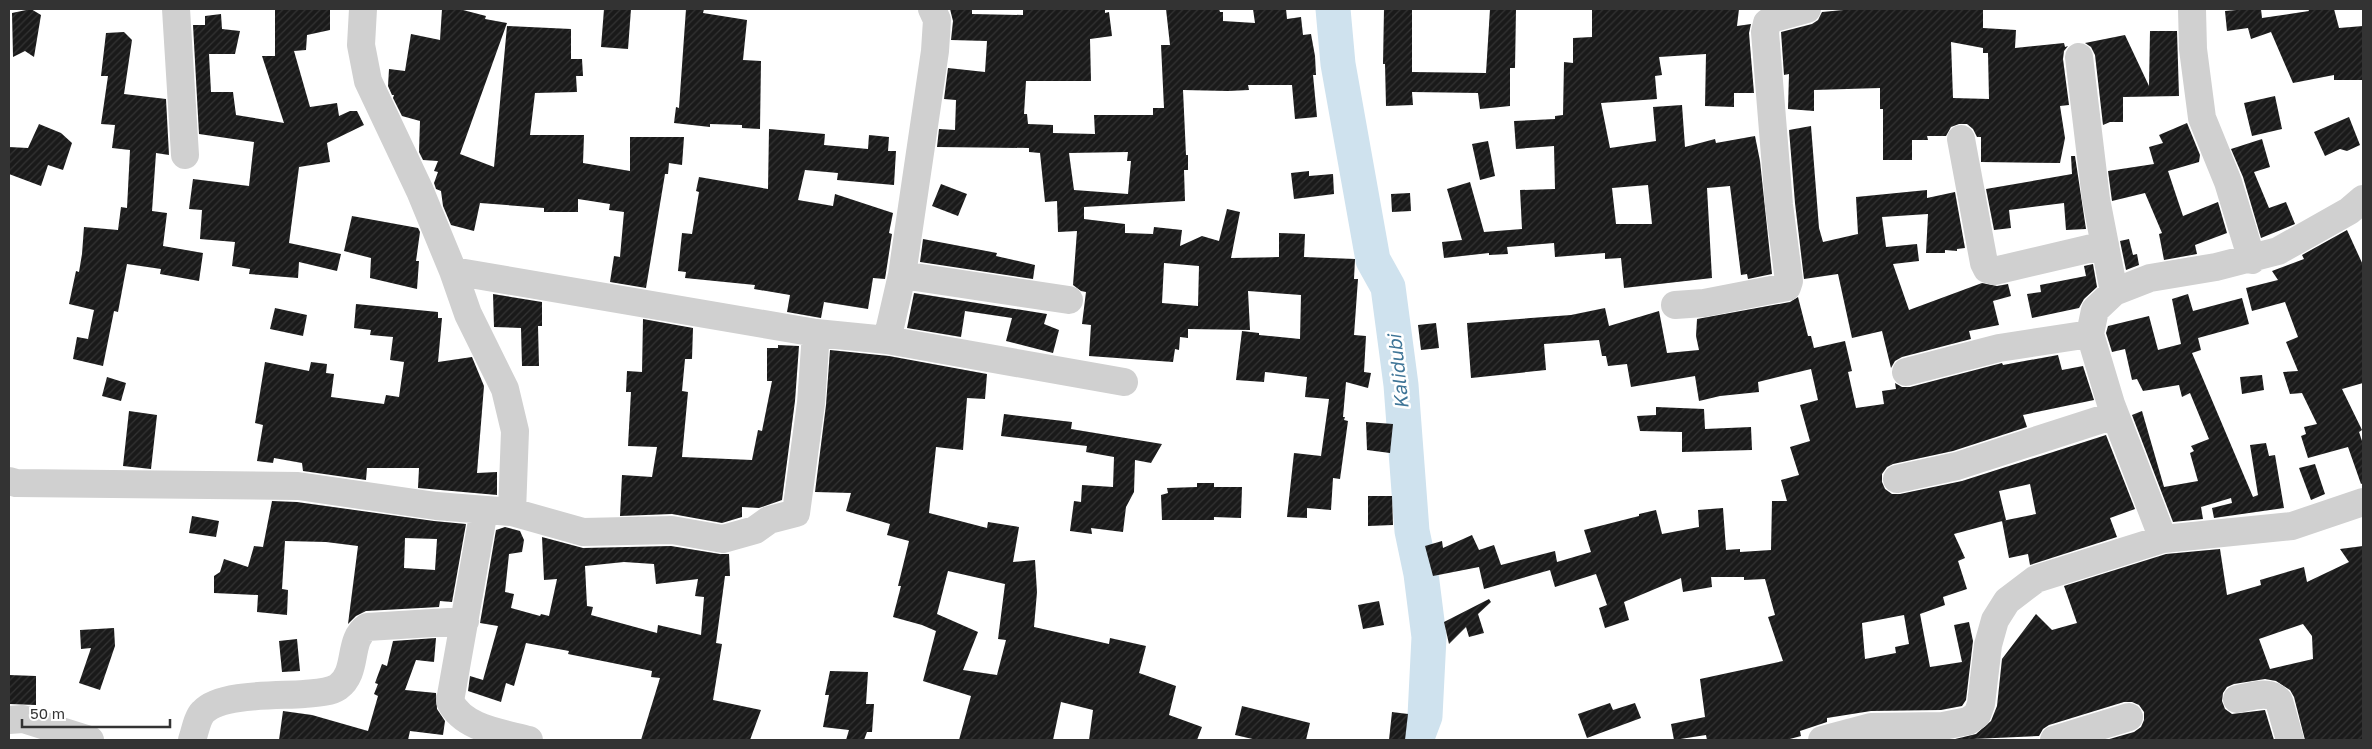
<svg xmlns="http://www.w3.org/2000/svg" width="2372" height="749" viewBox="0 0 2372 749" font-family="'Golos Text',sans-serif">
<defs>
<pattern id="building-hatch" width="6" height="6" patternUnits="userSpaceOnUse" patternTransform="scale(1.25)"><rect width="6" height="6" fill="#1a1a1a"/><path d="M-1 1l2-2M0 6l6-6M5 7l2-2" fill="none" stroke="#333"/></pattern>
</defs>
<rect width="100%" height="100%" fill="#fff"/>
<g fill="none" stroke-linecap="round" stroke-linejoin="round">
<!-- river -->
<path stroke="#cfe2ee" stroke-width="35" d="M1333 9 1338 64 1373 260 1388 287 1401 385 1412 531 1421 574 1429 637 1425 716 1416 740"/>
</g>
<!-- building -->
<path fill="url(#building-hatch)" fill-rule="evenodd" d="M31 9 41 15 34 57 25 51 13 57 12 13Z
M275 9H330V30L307 35 306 50 294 51 310 107 337 103 339 116 350 111H357L364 125 327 143 330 162 299 167 289 243 341 254 337 271 299 262 298 278 249 274 250 269 232 266 235 242 200 239 202 210 189 209 193 179 249 186 254 142 199 134 193 25H205V16L221 14 222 29 240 31 235 54H209L211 92H233L236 115 284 123 262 56H275Z
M442 9 463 10 486 16 485 19 507 23 460 154 494 167 507 26 571 29V59H582L583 76H576L577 92 535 93 530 135H584L583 163 630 171V137H684L682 165 669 163 668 174H665L646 288 610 282 614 256 620 257 624 212 609 210 610 204 578 199V212H544V208L480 203 474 231 451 225 443 206 441 191 436 189 434 183 438 172 434 171 438 161 423 160 419 152 420 121 402 116 393 98 394 95H392L388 86 389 69 405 71 411 34 440 40Z
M604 9H631L628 49 601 47Z
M686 9H704L703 13 747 20 743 60 761 61 760 129 742 128V125L710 124V127L674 123 676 107 679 108Z
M950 9H972V14L1023 15V9H1105V13L1109 12 1112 36 1090 39 1091 81H1026L1024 114H1027L1028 124 1053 125V133L1095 134 1094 115H1153V108H1164L1161 45H1170L1166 9H1219L1220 12H1223V21L1255 23 1253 9H1286L1287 19 1301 17 1303 35 1311 34 1315 56 1316 75H1313L1317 117 1295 119 1292 85H1248L1249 90 1228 91 1183 90 1186 155H1188V170H1184L1185 201 1084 207V219L1125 224V233L1153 234 1154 227 1182 230 1180 246 1202 236 1219 241 1227 209 1240 212 1231 258 1279 257V233L1305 234 1304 257 1355 259 1354 279H1358L1354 335 1366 336 1364 372 1371 373 1368 388 1346 382 1343 417H1345L1344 420 1348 421 1340 479 1333 478 1331 510 1307 508V518L1287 517 1294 453 1321 456 1329 399 1305 397 1307 377 1265 372 1264 382 1236 380 1242 331 1259 333V335L1300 339 1301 295 1248 291 1250 330 1188 329V338L1180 337 1179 350 1175 349 1173 362 1089 356 1091 325 1082 324 1086 292 1081 291 1073 285 1077 231 1058 232 1057 201 1045 202 1040 153 1029 152V148L937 147 939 129 955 130 956 100 944 99 948 68 985 72 987 41 951 40 953 21ZM1128 152 1127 161H1131L1128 194 1074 190 1069 153ZM1164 263 1199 266 1198 306 1162 303Z
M1384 9H1412V72L1486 73 1490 9H1516L1515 68H1510V106L1480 109 1478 93 1412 92 1413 105 1386 106 1385 64H1383Z
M1592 9H1739L1737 26 1751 24 1749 33 1754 93H1734V107L1705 106 1706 54 1659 57 1662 75 1655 76 1657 99 1601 103 1610 148 1656 141 1653 107 1682 105 1685 147 1715 139 1716 143 1755 136 1760 161 1772 274 1748 279 1747 274 1741 275 1730 186 1707 188 1712 278 1624 288 1621 258 1605 259V253L1555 257 1554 243 1507 247 1508 254 1489 255V253L1444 258 1442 242 1462 240 1447 189 1470 182 1484 232 1522 229 1520 190 1555 189 1554 146 1516 149 1514 121 1555 119V116L1563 115 1564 62 1573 63V38L1592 37ZM1648 185 1652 224H1616L1612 188Z
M1854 9H1983V28L2016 30 2015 48 2064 43 2065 47 2068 46 2064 51 2063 59 2069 105 2060 106 2065 138 2060 163 1981 162V137H1977L1973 129 1967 124H1959L1951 127 1946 136H1927L1928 140H1912V160H1883V109H1880V88L1814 90V111L1788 109 1789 74 1784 75 1781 32 1812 24 1818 20 1822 12ZM1951 42 1983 48V53H1988L1989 99 1953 98Z
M2248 9H2261L2262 18 2309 11 2308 9H2334L2339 28 2363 26V80H2334V75L2293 83 2271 32 2251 39 2248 28 2227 31 2225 11Z
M2150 31H2177L2179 96 2123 97V122H2110L2103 125 2095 55 2091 47 2085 43 2125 35 2149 86Z
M124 32 132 40 124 94 166 99 169 155 156 153 152 211 167 213 163 246 203 253 199 281 160 274 161 269 127 264 118 312 114 311 103 366 73 359 77 337 88 339 94 310 69 304 76 271 79 272 82 254 84 227 118 230 121 207 127 208 130 150 112 148 115 125 101 124 108 76H101L106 33Z
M2275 96 2282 129 2252 136 2244 103Z
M2349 117 2360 145 2347 151 2340 149 2325 156 2314 132Z
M2187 123 2200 155 2199 162 2168 171 2183 216 2218 202 2227 233 2195 245 2197 254 2164 260 2159 234 2162 233 2145 193 2112 201 2108 171 2154 164 2149 147 2163 143 2159 135Z
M39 124 61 133 72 143 63 170 48 165 41 186 9 174V147L28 148Z
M1811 126 1819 228 1823 242 1858 234 1856 197 1927 190V198L1955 192 1965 248 1957 249V251L1945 250V253H1926L1928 214 1882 217 1886 247 1917 244 1919 261 1893 264 1909 310 1982 283 1997 286 2008 284 2011 296 1993 301 1999 325 1969 331 1971 339 1902 357 1895 361 1891 368 1882 331 1852 338 1838 274 1804 279 1795 203 1789 130Z
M769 129 825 134 824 145 868 149 869 135 889 137 888 151H896L894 185 837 180 838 173 805 170 798 200 833 206 835 194 893 213 889 233 892 234 885 279 873 278 868 309 824 302 821 318 787 312 790 295 754 289 755 285 685 278 686 272 678 271 682 233 692 234 699 192 696 191 699 177 768 189Z
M2262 139 2270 167 2254 172 2269 208 2286 202 2295 224 2261 238 2243 177 2231 149Z
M1488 141 1495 176 1480 180 1472 144Z
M2071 156H2075L2086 229 2066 230 2064 203 2009 210 2011 228 1994 230 1986 189 2072 174Z
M1309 171V176L1333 174 1334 194 1294 199 1291 173Z
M941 184 967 194 958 216 932 206Z
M1410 193 1411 211 1392 212 1391 194Z
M352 216 418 228 420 232 416 261H419L417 289 370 278 371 258 344 251Z
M2347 230 2363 265V383L2342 389 2362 430 2359 432 2363 444V483L2361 484 2348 447 2308 458 2301 436 2306 434 2304 427 2317 424 2302 393 2290 394 2283 372 2298 371 2286 342 2298 337 2285 302 2252 311 2246 288 2278 280 2272 271 2304 259 2302 255Z
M923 239 997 253 996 256 1035 265 1033 279 920 262Z
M2129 239 2133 255 2137 254 2139 265 2126 270 2120 241Z
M2093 264 2097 287 2084 299 2079 308 2032 318 2027 294 2041 292 2040 285 2086 276 2084 266Z
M914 293 1047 314 1044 324 1059 330 1053 353 1006 341 1012 318 965 311 961 337 907 328Z
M493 294 542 302V326H538L539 366H522L521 328 494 327Z
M2188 294 2193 311 2242 298 2249 324 2198 338 2201 350 2192 353 2253 497 2258 495 2250 445 2266 443 2269 456 2275 455 2284 508 2214 518 2212 508 2232 503 2231 498 2201 507 2203 519 2173 522 2132 415 2142 411 2164 487 2198 481 2190 453 2194 451 2191 446 2209 439 2190 393 2182 397 2179 385 2143 391 2137 379 2132 380 2125 349 2112 352 2106 333 2108 326 2149 316 2158 350 2181 344 2172 299Z
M1798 297 1808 336H1811L1814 348 1845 341 1852 371 1848 372 1856 408 1884 404 1882 391 1896 389 1895 383 1902 387H1910L2002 363 2003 365 2058 355 2062 370 2083 366 2094 400 2023 415 2027 427 1953 451 1893 464 1887 467 1882 474V482L1885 489 1892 494H1900L1962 481 2106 435 2135 509 2110 518 2117 537 2030 565 2028 554 2009 558 2002 521 2036 514 2030 484 1999 491 2006 520 1954 534 1965 558 1958 561 1967 589 1943 597 1945 605 1920 614 1930 667 1962 662 1954 625 1969 622 1973 641 1966 700 1962 706 1941 710 1871 711 1827 718V722L1800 731 1801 736 1786 740H1707L1706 735 1674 740 1671 724 1705 717 1700 679 1783 661 1768 617 1775 615 1765 579 1744 580V577H1711L1712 587 1683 592 1681 578 1624 602 1629 620 1605 628 1599 608 1607 605 1596 574 1555 587 1550 570 1484 589 1479 567 1433 576 1425 546 1442 541 1443 548 1472 535 1479 550 1494 545 1501 565 1555 551 1557 562 1591 552 1584 530 1639 516V514L1656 510 1662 534 1699 527 1698 510 1723 508 1726 550 1740 549V552L1771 550 1772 501H1787L1781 480 1799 475 1790 447 1810 441 1800 405 1818 400 1811 369 1758 382 1759 392 1720 396 1699 401 1695 376 1631 387 1627 364 1608 366 1606 356H1602L1599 340 1544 344 1546 370 1471 378 1467 323 1571 315 1605 308 1609 326 1659 311 1667 353 1699 350 1696 336 1697 319 1790 302ZM1904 615 1909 644 1895 647 1896 653 1865 659 1862 623Z
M356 304 438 312V318H442L438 362 472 357 484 386 477 473 497 472V495L418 488 419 468H367L366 480 303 471 302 463 274 458 273 463 257 461 263 425 255 423 265 362 309 371 311 362 327 364 326 373 334 374 331 397 384 404 386 395 399 397 404 362 390 360 393 337 370 335 371 330 354 328Z
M275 308 307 315 303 336 270 329Z
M643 319 693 328 692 359H685L682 391 688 392 682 457 752 460 758 430 762 431 772 381H767V348H778V345L799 346 795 401 782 500 759 508 742 507V517L722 523 672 514 620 516 622 475 652 477 657 447 628 446 631 392H626L627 371 642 372Z
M1436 323 1439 348 1421 350 1418 325Z
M830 350 889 356 987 374 985 399 967 398 963 450 936 447 929 513 987 528 988 522 1019 527 1013 562 1035 560 1037 592 1034 627 1109 644 1110 638 1146 646 1139 673 1176 686 1169 715 1202 727 1197 740H1089L1093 710 1061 702 1053 740H959L971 696 923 681 936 631 922 625 893 617 901 586H898L909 541 887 535 890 524 846 511 851 493 815 492 826 405ZM948 571 1005 584 998 639 1006 640 997 675 963 670 978 632 937 614Z
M2262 375 2264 390 2242 394 2240 377Z
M107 377 126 383 121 401 102 396Z
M1656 407 1704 409 1705 429 1751 427 1752 450 1682 452V432L1640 431 1637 416 1656 415Z
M129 411 157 415 151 469 123 466Z
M1004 414 1072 422 1071 429 1162 444 1151 463 1135 460 1134 492 1126 507 1123 532 1091 528 1092 534 1070 531 1074 501 1081 502 1082 485 1113 487 1114 457 1086 452 1087 446 1001 436Z
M1366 422 1393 424 1390 453 1367 450Z
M2315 464 2325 494 2311 500 2299 468Z
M1197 483H1214V487H1242L1241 518 1214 517V520H1162L1161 495 1168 493 1167 488 1197 487Z
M1368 496H1392L1393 525 1368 526Z
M272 501 297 502 434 521 466 524 452 602 440 601 439 607 366 611 356 616 348 624 358 546 326 542 285 541 282 589 288 590 287 615 257 612 258 595 214 593V576L220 572 224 559 248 567 254 546 263 547ZM405 538 437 539 435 570 404 568Z
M192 516 219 521 216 537 189 533Z
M505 527 520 531 524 540 522 552 509 554 505 592 514 594 511 608 540 616 541 614 549 616 557 579 544 580 542 537 583 548 671 546 720 554H729L730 576H725L716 643 722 644 713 700 761 710 750 740H641L660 678 651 677 652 671 568 654 569 651 526 643 514 686 506 683 501 702 468 691 470 676 483 680 498 626 480 623 496 530ZM624 562 654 564 656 584 698 579 695 596 704 597 701 635 658 625 657 633 591 615 593 607 587 606 585 566Z
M2363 546V740H2305L2294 697 2290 690 2276 681 2265 679 2234 684 2227 687 2223 693 2222 701 2225 709 2232 714 2265 710 2274 740H2106L2134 732 2141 727 2144 720V712L2139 705 2132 702H2124L2049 725 2043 729 2039 736 1951 740 1976 734 1991 721 1997 706 2002 659 2036 614 2052 630 2077 623 2064 586 2166 554 2220 549 2227 595 2261 585 2260 580 2304 567 2307 582 2349 562 2340 549ZM2303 624 2312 636 2313 659 2270 669 2259 639Z
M1489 599 1491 602 1478 614 1484 633 1469 637 1466 627 1449 644 1444 622Z
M1379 601 1384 625 1363 629 1358 605Z
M114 628 115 646 100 690 79 683 91 648 81 649 80 630Z
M436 638 434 662 416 660 405 690 436 693 437 709 445 721 443 735 410 731 408 740H279L283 711 312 715 368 731 378 696 374 694 378 684 375 683 382 664 387 666 393 641Z
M297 639 300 671 282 672 279 641Z
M830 671 868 672 866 704H874L872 732H867L864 740H846L849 730 823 727 829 695H825Z
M9 675 36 676V705L9 704Z
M1610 703 1613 710 1635 703 1641 718 1587 738 1578 714Z
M1242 706 1310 723 1306 740H1257L1235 735Z
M1392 712 1408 714 1405 740H1389Z"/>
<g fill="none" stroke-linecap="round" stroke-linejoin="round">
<!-- minor -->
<path stroke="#d0d0d0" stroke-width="28" d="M176 9 185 155
M363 9 361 45 368 81 420 191 453 271 468 314 505 389 515 431 512 512
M2192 9 2193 49 2202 118 2228 182 2252 260
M2079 57 2096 199 2114 292
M1961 139 1984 263 1987 269 1994 271 2105 245
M453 271 816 333 887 340 1124 382
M902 275 1069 300
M1675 305 1704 303 1787 287 1789 281 1779 205 1765 32 1767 23 1774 18 1807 9
M887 340 902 275 935 51 937 20 932 9
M1906 372 1999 348 2090 334
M1897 479 1957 466 2115 415
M9 481 16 483 298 486 436 506 512 512 583 532 672 530 723 539 755 530 769 520 796 513 811 403 816 333
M484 510 450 701C463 729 503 733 529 740
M2163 539 2111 404 2090 334 2095 310 2114 292 2150 278 2216 267 2278 251 2349 211 2363 199
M2237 699C2251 697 2269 689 2279 701L2290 740
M9 720 23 719 90 740
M192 740C195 732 197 718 203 712 220 693 279 696 304 694 314 693 329 693 338 687 359 672 347 640 367 627L465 621
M1822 740 1871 727 1943 726 1968 721 1977 715 1981 704 1988 645 1995 620 2007 601 2036 579 2163 539 2292 526 2363 502
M2054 740 2129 717"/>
</g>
<g text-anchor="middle" stroke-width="5" stroke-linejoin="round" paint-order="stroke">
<!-- water labels -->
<g font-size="19" font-style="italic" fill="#3f7597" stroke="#fff">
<text transform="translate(1398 372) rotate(-96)" y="7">Kalidubi</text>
</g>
</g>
<!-- border -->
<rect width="2372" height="749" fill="none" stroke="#333333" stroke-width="20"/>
<!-- scale -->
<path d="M22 719v8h148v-8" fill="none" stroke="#333333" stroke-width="2.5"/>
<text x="30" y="719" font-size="15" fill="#333333" stroke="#ffffff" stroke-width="4" paint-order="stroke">50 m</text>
</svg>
